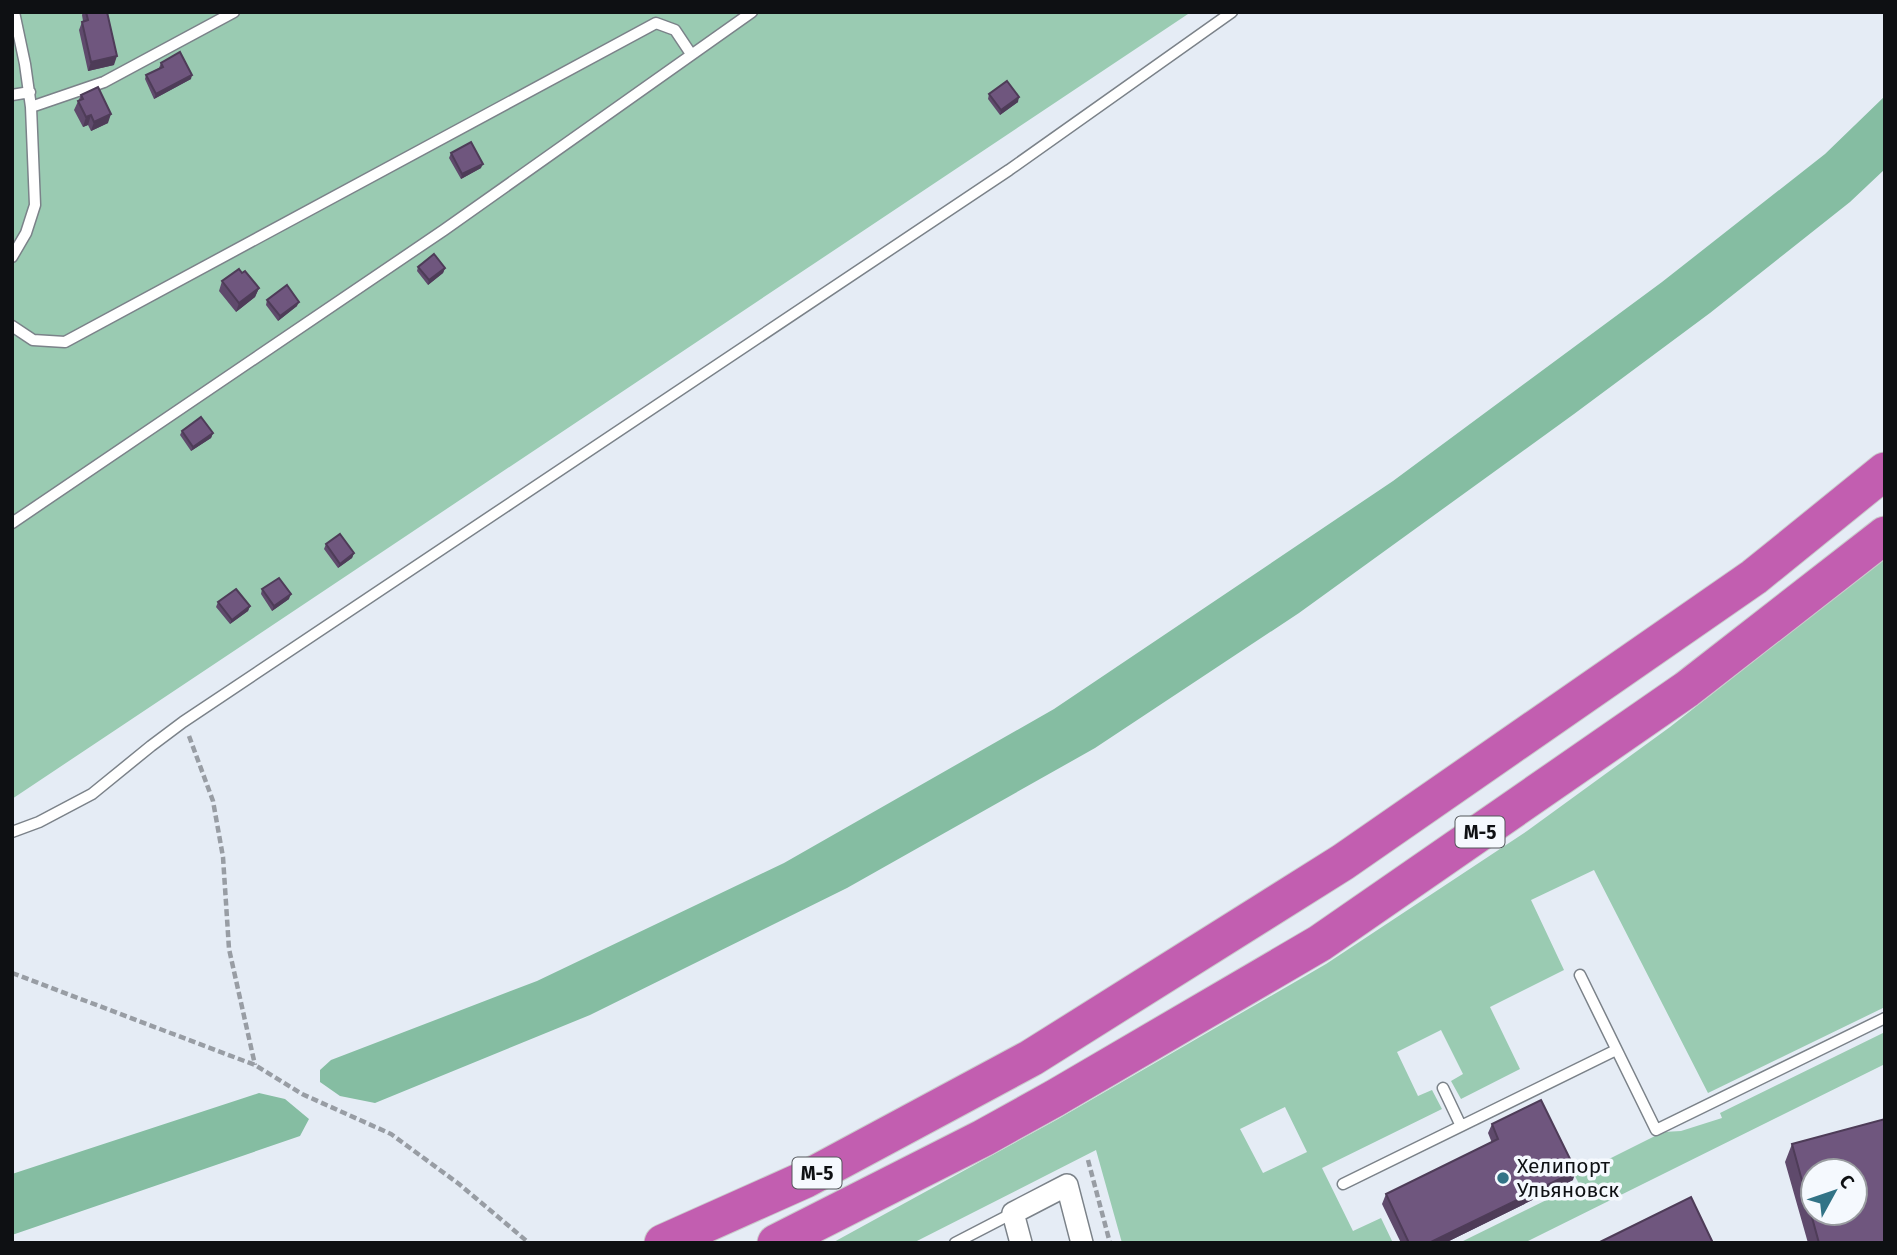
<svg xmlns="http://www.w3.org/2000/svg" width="1897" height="1255" viewBox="0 0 1897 1255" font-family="'Fira Sans',sans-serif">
<rect width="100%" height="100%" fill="#e5ecf5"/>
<!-- green -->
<path fill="#9acbb2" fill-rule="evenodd" d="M12 12H1191L12 799Z
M1885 558V1007L1708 1093 1594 870 1531 900 1564 970 1490 1007 1520 1069 1461 1099 1451 1081 1463 1074 1441 1030 1397 1052 1418 1096 1432 1090 1442 1109 1322 1168 1353 1231 1381 1218 1393 1243H1122L1096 1150 913 1243H832L1058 1119 1326 964 1527 831 1670 727ZM1285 1107 1307 1152 1263 1173 1240 1129Z
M1885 1032V1064L1524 1243H1459L1579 1184 1575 1176 1663 1132 1681 1131 1722 1118 1720 1113Z"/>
<!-- forest -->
<path fill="#85bda2" d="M1885 96V169L1850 202 1710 313 1574 414 1299 613 1095 748 847 888 590 1015 375 1103 340 1096 320 1082V1070L331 1060 537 981 784 863 1054 709 1393 481 1662 282 1825 154Z
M259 1093 285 1099 309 1119 300 1136 12 1235V1174Z"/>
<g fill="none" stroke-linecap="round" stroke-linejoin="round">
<!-- lane casing -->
<g stroke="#7b8289" stroke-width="13">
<path id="lane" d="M12 95 30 92
M31 107 104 82 234 12
M12 257 26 233 35 205 31 107 25 64 14 12
M12 326 33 340 65 342 656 23 675 30 691 54
M12 523 444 230 752 12
M12 832 39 822 92 794 151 746 183 722 1009 170 1232 12
M1580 975 1656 1130 1885 1018
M1443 1088 1461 1126
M1343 1184 1616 1050
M955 1243 1013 1213"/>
</g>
<!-- street casing -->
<g stroke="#7b8289" stroke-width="24">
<path id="street" d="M1021 1243 1013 1213 1067 1185 1082 1243"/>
</g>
<!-- highway casing -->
<g stroke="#cacacb" stroke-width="39">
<path id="highway" d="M663 1243 806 1179 1031 1058 1343 862 1754 577 1885 471
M776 1243 983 1138 1055 1098 1320 943 1687 689 1885 535"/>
</g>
<!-- path -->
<path stroke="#989da4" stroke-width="4.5" stroke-dasharray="7 3.5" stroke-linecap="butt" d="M189 736 213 801 223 857 229 949 255 1065
M12 973 255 1065 302 1094 391 1134 459 1184 529 1243
M1088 1160 1110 1243"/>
<!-- lane -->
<use href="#lane" stroke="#fff" stroke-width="10"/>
<!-- street -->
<use href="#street" stroke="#fff" stroke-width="21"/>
<!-- highway -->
<use href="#highway" stroke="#c25eb0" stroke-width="37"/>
</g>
<!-- wall -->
<path fill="#5f4a6c" d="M83 12H107L114 65 88 71 79 30 82 22 83 21 82 15Z
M161 63 191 79 154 99 145 79 146 75 159 68Z
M989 94 1018 102 1000 115 988 99Z
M81 95 108 123 91 131 88 125 83 127 74 110Z
M451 153 481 168 461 179 449 158Z
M418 267 445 268 443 273 428 285 417 271Z
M242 273 259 288 255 297 236 312 219 291 222 281Z
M267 300 297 306 278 321 266 305Z
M182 431 213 433 211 438 191 451 180 435Z
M326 544 354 553 352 558 338 568 324 549Z
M262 589 289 599 272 611 261 594Z
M218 602 250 606 248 611 230 624 216 607Z
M1492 1124 1573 1180 1445 1243H1401L1382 1204 1386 1194 1492 1143 1488 1133Z
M1792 1144 1885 1243H1808L1785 1162Z"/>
<!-- shaded-wall -->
<path fill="#4e3c58" d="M117 56 114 65 88 71 91 62Z
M192 75 191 79 154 99 156 94Z
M1019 97 1018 102 1000 115 1001 110Z
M111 114 108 123 91 131 94 122Z
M91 115 88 125 83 127 86 117Z
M483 164 481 168 461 179 462 174Z
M445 268 443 273 428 285 429 280Z
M259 288 255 297 236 312 239 303Z
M299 302 297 306 278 321 280 316Z
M213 433 211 438 191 451 193 447Z
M354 553 352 558 338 568 340 564Z
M291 594 289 599 272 611 274 606Z
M250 606 248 611 230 624 232 620Z
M1576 1171 1573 1180 1445 1243H1429Z"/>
<!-- building -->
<path fill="#6f567e" stroke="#4e3c58" stroke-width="2" fill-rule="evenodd" d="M86 12H107L117 56 91 62 82 22 88 20Z
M180 52 192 75 156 94 146 75 163 67 161 63Z
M1007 81 1019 97 1001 110 989 94Z
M98 87 111 114 94 122 91 115 86 117 78 101 83 99 81 95Z
M471 142 483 164 462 174 451 153Z
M434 254 445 268 429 280 418 267Z
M239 269 242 273 245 271 259 288 239 303 222 281Z
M287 285 299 302 280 316 267 300Z
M201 417 213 433 193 447 182 431Z
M340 534 354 553 340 564 326 544Z
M279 578 291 594 274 606 262 589Z
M236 589 250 606 232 620 218 602Z
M1541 1100 1576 1171 1429 1243H1409L1386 1194 1498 1139 1492 1124Z
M1885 1119V1243H1819L1792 1144ZM1813 1171H1855V1213H1813Z
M1691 1197 1713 1243H1598Z"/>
<!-- markers -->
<circle fill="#327386" stroke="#f5f9fe" stroke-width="2.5" cx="1503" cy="1178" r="7"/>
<g text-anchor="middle" stroke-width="7" stroke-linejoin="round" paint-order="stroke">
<!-- shield labels -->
<g fill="#f5f9fe" stroke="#53565a" stroke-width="2">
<rect x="1455.5" y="816.5" width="49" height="31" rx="5"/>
<rect x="792.5" y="1157.5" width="49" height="31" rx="5"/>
</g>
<g font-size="19" font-weight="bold" fill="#0e1013">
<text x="1480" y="839">М-5</text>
<text x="817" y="1180">М-5</text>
</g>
<!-- poi labels -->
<g font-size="21" fill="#0e1013" stroke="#f5f9fe" text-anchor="start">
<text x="1517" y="1173">Хелипорт<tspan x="1517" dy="24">Ульяновск</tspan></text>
</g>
</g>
<!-- border -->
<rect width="1897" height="1255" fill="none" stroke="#0e1013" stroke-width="28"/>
<!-- north arrow -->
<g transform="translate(1834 1192) rotate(50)"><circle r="33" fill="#f5f9fe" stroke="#999ca0" stroke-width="2"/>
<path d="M0-5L12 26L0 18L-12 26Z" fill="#327386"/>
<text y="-10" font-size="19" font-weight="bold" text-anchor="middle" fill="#0e1013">С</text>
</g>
</svg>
